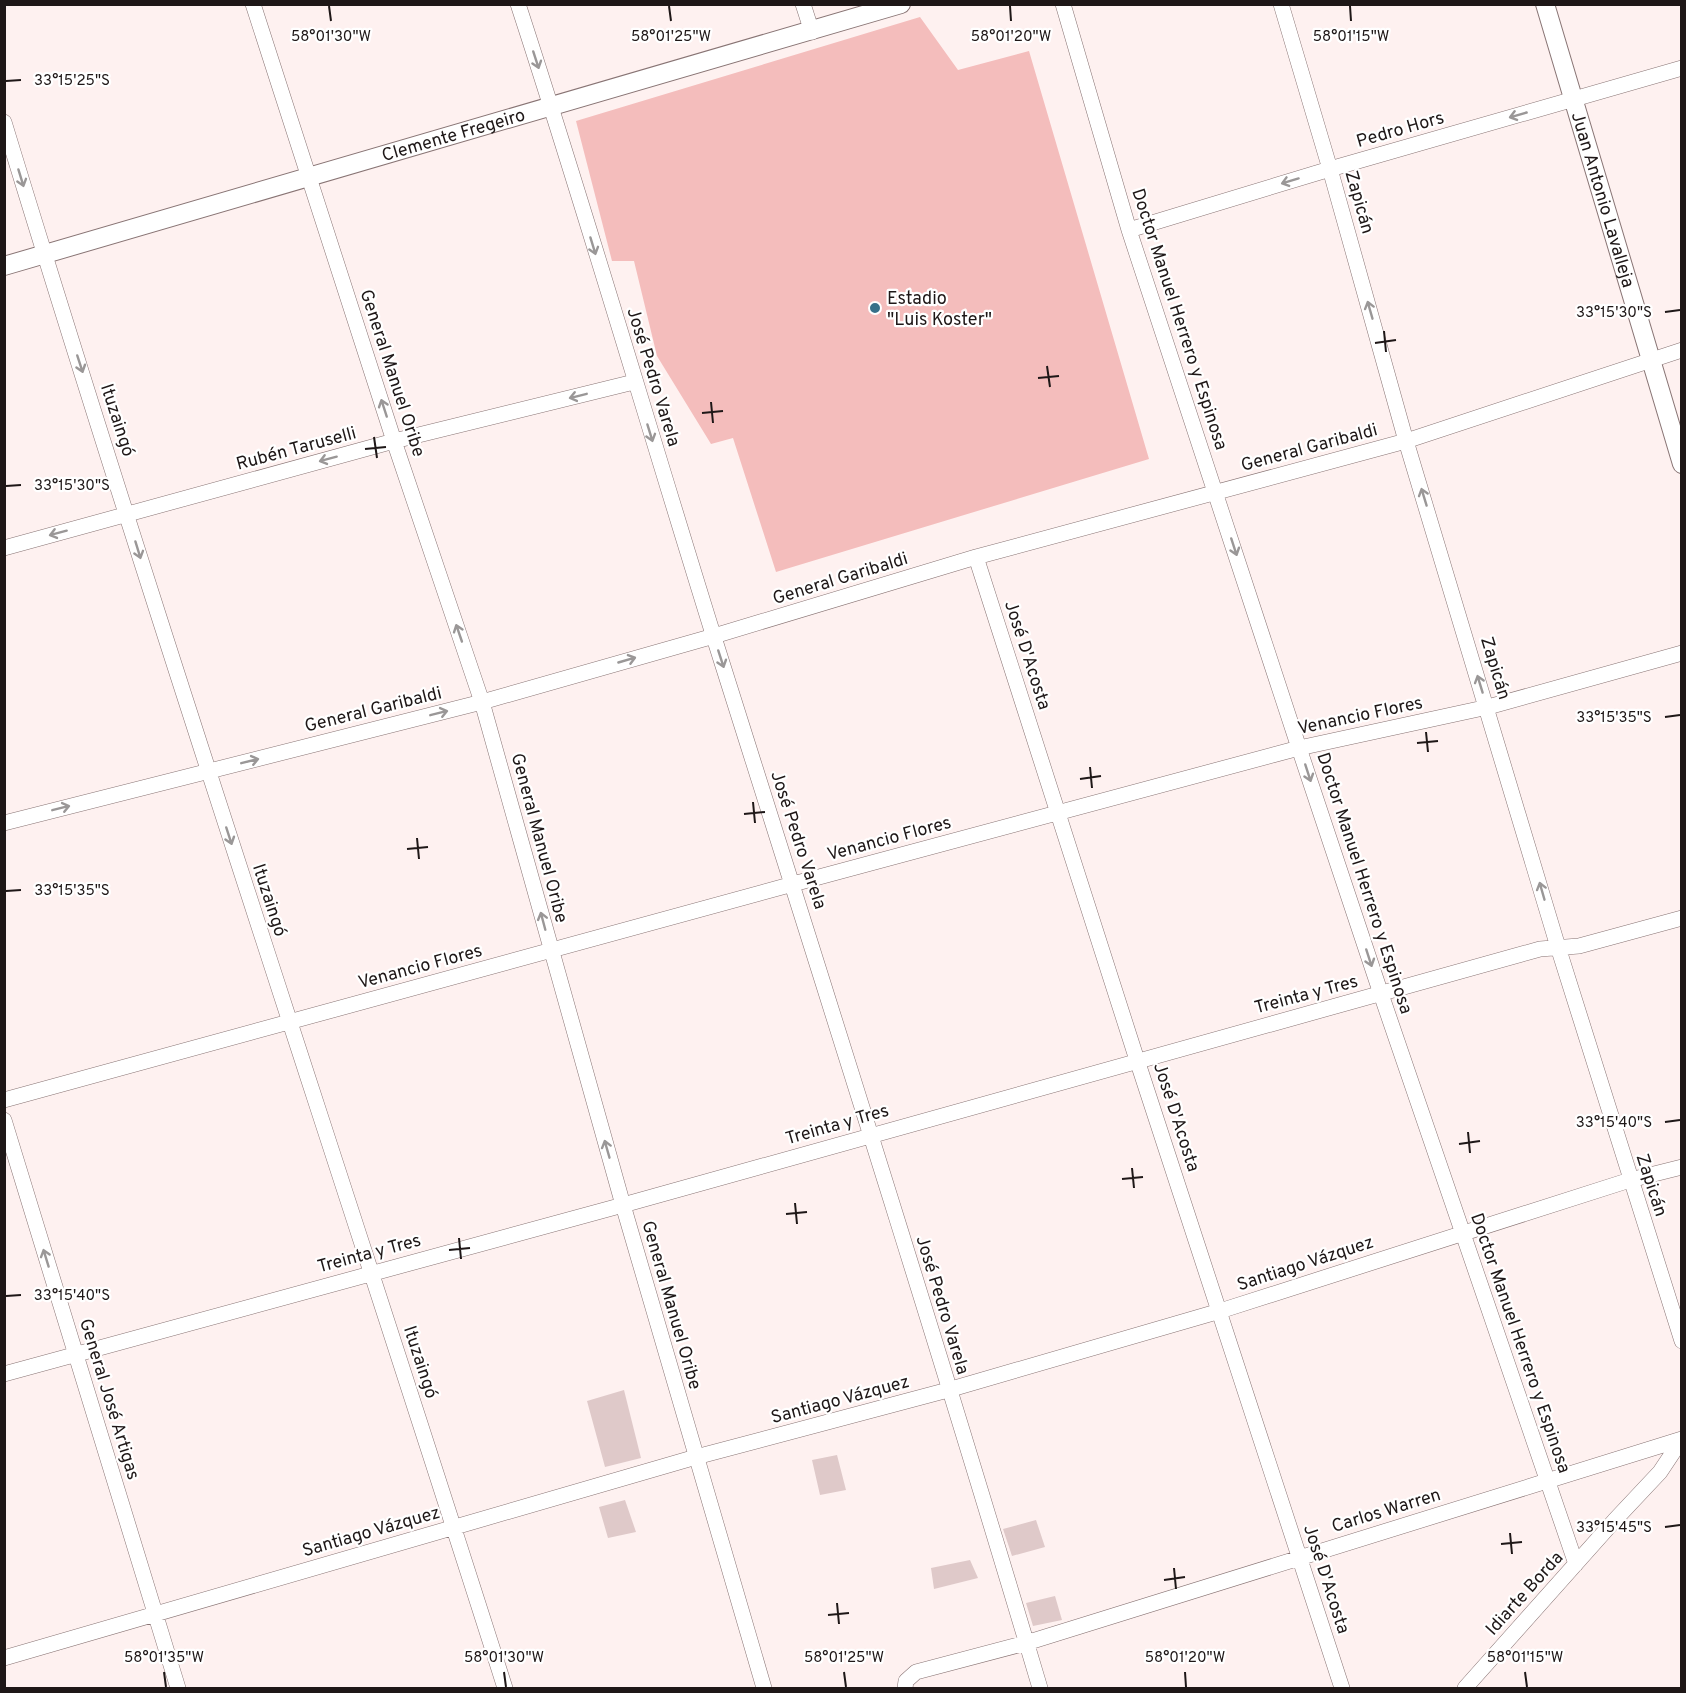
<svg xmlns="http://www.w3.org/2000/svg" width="1686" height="1693" viewBox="0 0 1686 1693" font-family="Overpass,sans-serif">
<rect width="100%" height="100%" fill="#fef1f0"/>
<!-- green -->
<path fill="#f4bdbc" d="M920 17 958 70 1029 51 1149 459 776 572 733 438 711 444 657 356 634 261H612L576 121Z"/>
<!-- building -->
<path fill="#dfc9c9" d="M624 1390 641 1458 605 1467 587 1401Z
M837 1455 846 1490 820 1495 812 1460Z
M625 1500 636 1532 608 1538 599 1507Z
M1036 1520 1045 1547 1012 1556 1003 1529Z
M970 1560 978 1578 934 1589 931 1568Z
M1055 1596 1062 1620 1033 1626 1026 1603Z"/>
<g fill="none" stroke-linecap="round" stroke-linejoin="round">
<!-- minor casing -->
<g stroke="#887474" stroke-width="16">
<path id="minor" d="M253 4 394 441 482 702 623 1205 764 1688
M518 4C586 212 647 422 712 631 823 983 935 1335 1040 1688
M803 4 812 32
M1063 4 1129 230 1299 748 1381 994 1576 1564
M1281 4 1330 169 1406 441 1558 947 1682 1341
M4 122C164 647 339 1166 505 1688
M1129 230 1330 169 1682 68
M4 548 394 441 634 382
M976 557 1137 1060 1342 1688
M4 823 482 702 714 636 976 557 1406 441 1682 350
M4 1100 793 884 1299 748 1488 707 1682 653
M4 1120 178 1688
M4 1374 623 1205 1540 949 1579 946 1682 918
M4 1658 696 1457 948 1390 1220 1311 1630 1180 1682 1167
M905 1688 906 1681 916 1672 1026 1643 1682 1439
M1465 1688 1614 1521 1660 1472 1682 1439"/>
</g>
<!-- tertiary casing -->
<g stroke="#887474" stroke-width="20">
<g id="tertiary">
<path id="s1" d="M1545 4 1682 464"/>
<path id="s2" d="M4 266 901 4"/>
</g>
</g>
<!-- minor -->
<use href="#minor" stroke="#fff" stroke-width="15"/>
<!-- tertiary -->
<use href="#tertiary" stroke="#fff" stroke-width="18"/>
</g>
<!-- one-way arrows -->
<defs><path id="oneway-shaft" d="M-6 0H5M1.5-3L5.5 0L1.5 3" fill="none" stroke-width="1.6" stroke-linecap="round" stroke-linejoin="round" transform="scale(1.5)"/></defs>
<g stroke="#9a9797">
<use href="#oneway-shaft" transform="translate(536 60) rotate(72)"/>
<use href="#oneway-shaft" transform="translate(1518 115) rotate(164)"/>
<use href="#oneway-shaft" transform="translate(21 178) rotate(73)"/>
<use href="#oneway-shaft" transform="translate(1290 181) rotate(163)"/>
<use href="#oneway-shaft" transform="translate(593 246) rotate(73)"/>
<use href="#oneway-shaft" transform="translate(1370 310) rotate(-106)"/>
<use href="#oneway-shaft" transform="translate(80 364) rotate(72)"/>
<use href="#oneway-shaft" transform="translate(578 396) rotate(166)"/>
<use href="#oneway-shaft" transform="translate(384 408) rotate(-108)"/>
<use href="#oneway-shaft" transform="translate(650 433) rotate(73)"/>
<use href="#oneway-shaft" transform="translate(328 459) rotate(165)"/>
<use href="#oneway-shaft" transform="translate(1424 497) rotate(-107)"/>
<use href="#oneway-shaft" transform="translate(58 533) rotate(165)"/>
<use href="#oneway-shaft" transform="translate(1234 547) rotate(72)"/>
<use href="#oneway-shaft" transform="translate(138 550) rotate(73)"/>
<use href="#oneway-shaft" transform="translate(459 633) rotate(-109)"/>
<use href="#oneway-shaft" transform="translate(721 659) rotate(72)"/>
<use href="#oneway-shaft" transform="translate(627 660) rotate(-16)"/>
<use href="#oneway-shaft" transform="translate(1480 684) rotate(-107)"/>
<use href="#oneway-shaft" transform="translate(439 713) rotate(-14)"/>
<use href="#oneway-shaft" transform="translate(250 761) rotate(-14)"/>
<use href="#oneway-shaft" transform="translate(1308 773) rotate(72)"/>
<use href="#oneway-shaft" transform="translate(61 808) rotate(-14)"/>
<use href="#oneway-shaft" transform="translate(229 836) rotate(72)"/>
<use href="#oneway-shaft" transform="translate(1542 891) rotate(-106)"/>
<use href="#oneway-shaft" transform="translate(543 921) rotate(-105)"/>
<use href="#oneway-shaft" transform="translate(1369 958) rotate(72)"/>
<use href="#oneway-shaft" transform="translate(607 1149) rotate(-106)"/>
<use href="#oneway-shaft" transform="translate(46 1258) rotate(-107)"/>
</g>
<!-- ticks -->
<path fill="none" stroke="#1e1717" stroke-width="2" d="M329 6 331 21M669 6 671 21M1010 6 1011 21M1350 6 1351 21M6 81 21 80M1665 312 1680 310M1384 331 1386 352M1375 343 1396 340M1047 366 1050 387M1038 378 1059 376M711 402 713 423M702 413 723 411M374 437 377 458M365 449 386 447M6 486 21 485M1665 717 1680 715M1426 732 1428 752M1417 743 1438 741M1090 767 1092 788M1080 779 1101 776M753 802 755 823M744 814 765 812M417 838 419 859M407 849 428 847M6 891 21 890M1665 1122 1680 1120M1468 1132 1470 1153M1459 1144 1480 1141M1132 1168 1134 1188M1122 1179 1143 1177M795 1203 797 1224M786 1214 807 1212M459 1238 461 1259M449 1250 470 1248M6 1296 21 1295M1665 1527 1680 1525M1510 1533 1512 1554M1501 1544 1522 1542M1174 1568 1176 1589M1164 1580 1185 1577M837 1603 839 1624M828 1615 849 1613M164 1672 166 1687M504 1672 506 1687M844 1672 846 1687M1185 1672 1186 1687M1525 1672 1527 1687"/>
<!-- markers -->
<circle fill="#377089" stroke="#fff" stroke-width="2" cx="875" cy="308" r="6"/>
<g text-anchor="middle" stroke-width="4.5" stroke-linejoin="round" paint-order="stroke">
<!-- street labels -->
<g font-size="18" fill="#1e1717" stroke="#fff">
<text transform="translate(1400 129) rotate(-16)" y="6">Pedro Hors</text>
<text dy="6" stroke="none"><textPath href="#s2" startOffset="468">Clemente Fregeiro</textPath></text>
<text dy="6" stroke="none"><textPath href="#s1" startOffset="204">Juan Antonio Lavalleja</textPath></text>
<text transform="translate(1360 202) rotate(74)" y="6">Zapicán</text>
<text transform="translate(1180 319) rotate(72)" y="6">Doctor Manuel Herrero y Espinosa</text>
<text transform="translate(393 373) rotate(72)" y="6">General Manuel Oribe</text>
<text transform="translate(654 377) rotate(73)" y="6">José Pedro Varela</text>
<text transform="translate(118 420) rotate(72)" y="6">Ituzaingó</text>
<text transform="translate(1309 447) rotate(-15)" y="6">General Garibaldi</text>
<text transform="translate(296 448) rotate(-15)" y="6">Rubén Taruselli</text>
<text transform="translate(840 578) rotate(-17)" y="6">General Garibaldi</text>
<text transform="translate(1028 655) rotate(72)" y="6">José D'Acosta</text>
<text transform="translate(1496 668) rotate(73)" y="6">Zapicán</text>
<text transform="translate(373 709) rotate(-14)" y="6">General Garibaldi</text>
<text transform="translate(1360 715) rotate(-12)" y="6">Venancio Flores</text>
<text transform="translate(540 838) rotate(75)" y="6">General Manuel Oribe</text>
<text transform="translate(889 838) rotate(-15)" y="6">Venancio Flores</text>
<text transform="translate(799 840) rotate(72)" y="6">José Pedro Varela</text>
<text transform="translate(1365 883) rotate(72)" y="6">Doctor Manuel Herrero y Espinosa</text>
<text transform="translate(270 900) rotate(72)" y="6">Ituzaingó</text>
<text transform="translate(420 966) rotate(-15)" y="6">Venancio Flores</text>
<text transform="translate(1306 994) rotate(-15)" y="6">Treinta y Tres</text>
<text transform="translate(1177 1117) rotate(72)" y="6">José D'Acosta</text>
<text transform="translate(837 1124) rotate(-16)" y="6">Treinta y Tres</text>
<text transform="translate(1652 1185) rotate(72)" y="6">Zapicán</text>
<text transform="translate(369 1253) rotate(-15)" y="6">Treinta y Tres</text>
<text transform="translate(1305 1263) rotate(-18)" y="6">Santiago Vázquez</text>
<text transform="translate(672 1305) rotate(74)" y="6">General Manuel Oribe</text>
<text transform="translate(943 1305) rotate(73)" y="6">José Pedro Varela</text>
<text transform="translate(1521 1343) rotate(71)" y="6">Doctor Manuel Herrero y Espinosa</text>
<text transform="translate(421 1362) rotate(72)" y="6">Ituzaingó</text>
<text transform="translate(110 1399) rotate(73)" y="6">General José Artigas</text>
<text transform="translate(840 1399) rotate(-15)" y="6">Santiago Vázquez</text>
<text transform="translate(1386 1510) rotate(-17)" y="6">Carlos Warren</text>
<text transform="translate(371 1531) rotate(-16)" y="6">Santiago Vázquez</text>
<text transform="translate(1327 1579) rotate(72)" y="6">José D'Acosta</text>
<text transform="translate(1524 1593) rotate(-48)" y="6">Idiarte Borda</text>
</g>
<!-- poi labels -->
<g font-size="18" fill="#1e1717" stroke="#fff" text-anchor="start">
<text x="887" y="304">Estadio<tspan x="887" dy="21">"Luis Koster"</tspan></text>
</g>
</g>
<g font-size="15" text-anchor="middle" fill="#1e1717" stroke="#fff" stroke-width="4.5" stroke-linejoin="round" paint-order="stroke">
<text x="331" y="41">58°01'30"W</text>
<text x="671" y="41">58°01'25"W</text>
<text x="1011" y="41">58°01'20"W</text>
<text x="1351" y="41">58°01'15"W</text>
<text x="72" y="85">33°15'25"S</text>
<text x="1614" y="317">33°15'30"S</text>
<text x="72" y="490">33°15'30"S</text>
<text x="1614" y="722">33°15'35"S</text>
<text x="72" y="895">33°15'35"S</text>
<text x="1614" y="1127">33°15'40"S</text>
<text x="72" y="1300">33°15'40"S</text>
<text x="1614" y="1532">33°15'45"S</text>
<text x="164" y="1662">58°01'35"W</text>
<text x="504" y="1662">58°01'30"W</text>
<text x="844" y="1662">58°01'25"W</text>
<text x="1185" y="1662">58°01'20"W</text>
<text x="1525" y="1662">58°01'15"W</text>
</g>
<!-- border -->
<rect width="1686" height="1693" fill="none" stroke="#1e1717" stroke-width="12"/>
</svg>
